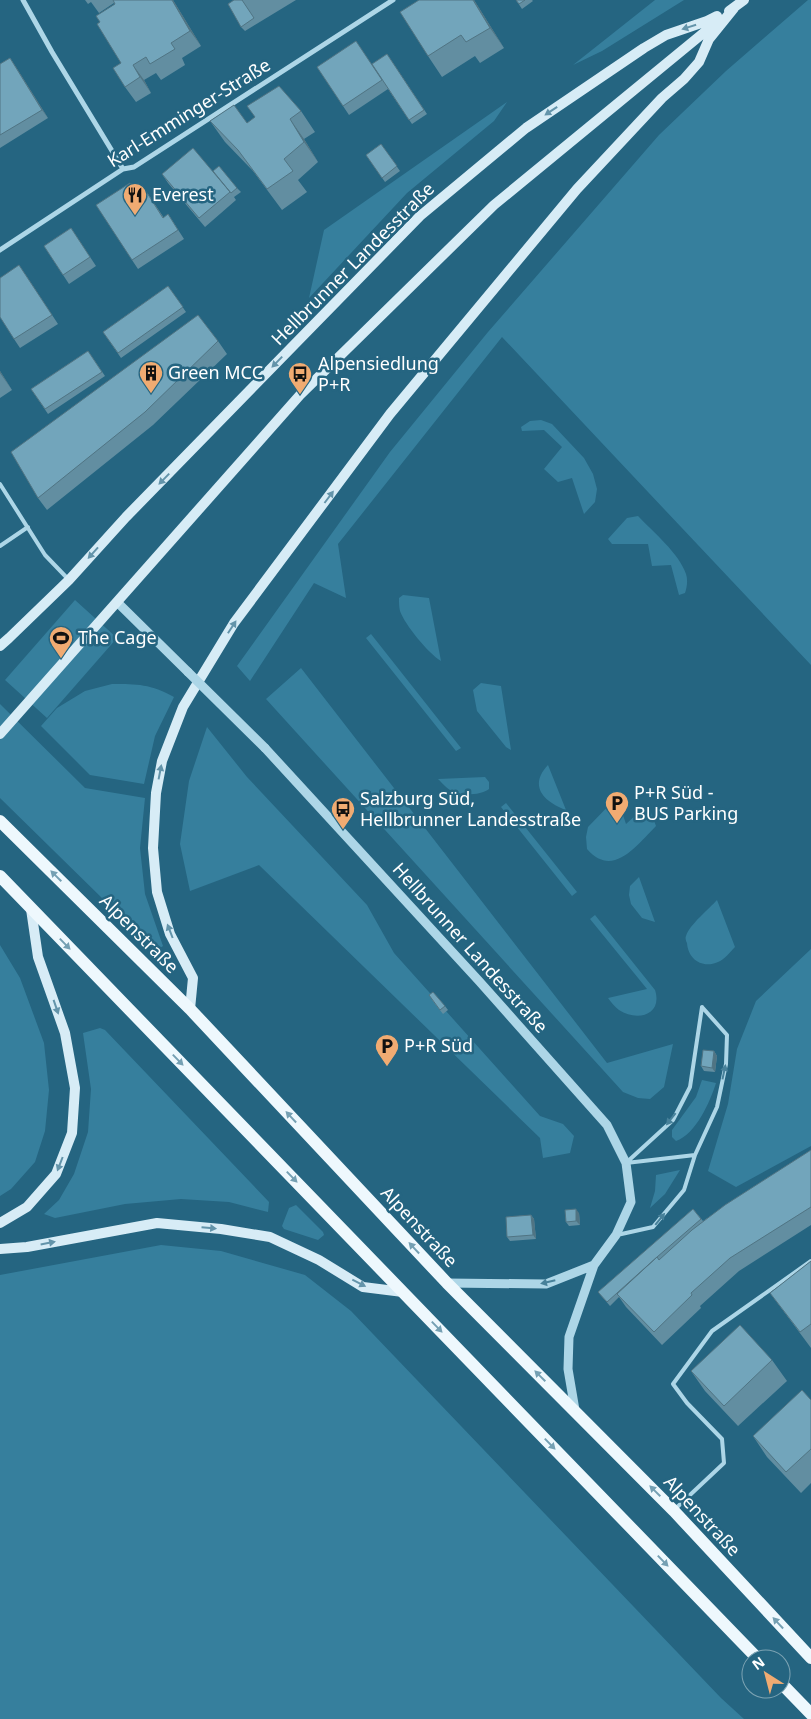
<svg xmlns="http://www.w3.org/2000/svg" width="811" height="1719" viewBox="0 0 811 1719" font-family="'Noto Sans',sans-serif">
<rect width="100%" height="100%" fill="#256581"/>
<!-- green -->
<path fill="#367f9d" d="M655 0H684L602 51 573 65Z
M808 0H811V665L502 337 338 544 346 598 314 583 250 681 237 666 390 452 488 332 659 135 726 71Z
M507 102 494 121 407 193 309 298 324 230Z
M541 420 552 424 584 458 593 474 597 489 595 502 584 514 572 478 558 482 544 469 562 447 544 430 522 431 521 427 530 421Z
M638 516C653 532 679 553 686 574 688 580 687 587 685 593L679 595 671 565 652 566 648 544H612L608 539 627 518Z
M403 595 429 598 441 661C428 653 405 625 400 611 399 607 399 602 399 598Z
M75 600 117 638 47 718 5 680Z
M371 634 461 748 456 751 366 638Z
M301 668 607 1063 673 1044 664 1087 650 1099 638 1098 623 1092 266 699Z
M481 683 501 686 511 750 506 747 477 711 473 690Z
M112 684C137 684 151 684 174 697L155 736 144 784 90 775 41 726 57 708 85 691Z
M0 704 85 788 145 798 140 848 145 894 163 946 156 951 0 798Z
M207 727 247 777 367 905 394 953 540 1116 563 1124 574 1136 570 1153 543 1158 540 1138 259 865 190 891 180 844 189 781Z
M548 765 566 810C544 802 528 786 548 765Z
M485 777 489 782V789C482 795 462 796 454 792 447 789 443 784 438 779Z
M617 797 626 824 648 804 656 826C637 845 613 879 587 849L586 837 588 827Z
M506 803 577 892 572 896 501 807Z
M639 877 655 922 642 918 631 904 629 895 630 886Z
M717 900 735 947C730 952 724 960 718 962 702 969 688 959 687 943 686 941 685 938 686 936 689 925 710 908 717 900Z
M595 915 655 990C663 1015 637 1022 619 1010 615 1007 611 1002 608 998L647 989 590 919Z
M0 945 20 978 44 1043 49 1090 45 1131 35 1162 11 1189 0 1196Z
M811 949V1146L736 1187 708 1171 728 1104 737 1049 756 1001Z
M100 1028 105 1030 269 1202 268 1212 229 1202 181 1199 125 1204 55 1218 44 1214 59 1200 74 1174 88 1132 91 1089 83 1033Z
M702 1080 716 1083C710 1102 696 1134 676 1141L672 1137V1130L696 1097Z
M680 1170 665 1194 650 1208 655 1191 656 1175Z
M296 1205 323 1232 324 1235 318 1240 284 1229 282 1226 289 1208Z
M161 1245 221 1251 305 1275 351 1311 721 1698 744 1719H0V1275Z"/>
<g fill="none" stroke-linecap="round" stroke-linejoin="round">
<!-- service -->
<path stroke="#add6e7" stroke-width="4" d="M0 484 45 555 69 580
M0 546 28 527
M627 1162 673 1120 690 1087 702 1007
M626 1163 695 1155
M617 1235 653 1227 684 1190 695 1155 717 1107 726 1064 727 1035 702 1007
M674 1510 724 1463 722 1439 687 1403 673 1384 712 1331 811 1261"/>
<!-- minor -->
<path stroke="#add6e7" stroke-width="5" d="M23 0 52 52 123 169
M0 250 123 169 134 167 393 0"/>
<!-- tertiary -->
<path stroke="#add6e7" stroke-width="9" d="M117 602 188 672
M265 748 479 981 607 1125 626 1163 631 1202 616 1235 594 1265 569 1337 568 1369 575 1410
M447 1283 546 1284 594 1265"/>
<!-- secondary -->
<path stroke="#d7ecf6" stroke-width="10" d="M729 11 744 0
M0 646 9 638 69 580 126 517 420 216 526 128 644 48 666 35 707 21 717 16
M0 734 300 395 494 205 718 21
M190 1009 193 978 170 934 157 892 153 848 156 793 162 761 183 707 234 623 390 414 577 189 662 98 684 79 699 62 709 39 734 8
M0 1223 27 1207 56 1174 72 1133 75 1088 65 1033 38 957 31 909
M0 1249 27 1247 157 1223 221 1229 270 1237 319 1260 363 1287 403 1292"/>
<!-- primary -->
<path stroke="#eef8fd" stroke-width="12" d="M0 821 190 1009 447 1283 674 1511 811 1658
M0 876 758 1659
M781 1683 811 1714"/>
<!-- tertiary-bridge -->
<path stroke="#add6e7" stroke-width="9" d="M188 672 265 748"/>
</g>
<!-- wall -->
<path fill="#628ea1" d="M85 0H173L201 46 182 58 185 65 161 80 156 73 144 80 151 93 136 102 125 87 121 63 100 22 115 4 114 3 99 13 91 2 88 4Z
M234 0H296L245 31 241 27Z
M474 0 504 48 480 63 475 56 442 77 428 56Z
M516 0H532L533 1 522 9Z
M387 54 427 114 412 124 388 89 349 115 317 67 372 64Z
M10 58 48 118 0 148V64Z
M301 111 315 132 304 139 318 162 298 180 307 192 282 210 253 171 225 142 210 121 247 123Z
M381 144 400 171 385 182 366 155Z
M213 171 237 188 241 192 234 197 236 200 205 227 168 183 162 174Z
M135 190 148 194 164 218 168 214 184 239 138 269 132 260Z
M71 228 96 266 69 284 44 246Z
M25 274 58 324 20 348 14 339Z
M168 286 186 312 121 358 103 332Z
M218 341 227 354 153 425 47 510 38 498Z
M88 351 105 376 48 414 31 389Z
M0 371 12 390 0 398Z
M432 1000 445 1006 448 1010 443 1014Z
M714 1051 717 1056 715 1072 704 1071 701 1066Z
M811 1150V1225L739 1271 700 1306 701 1308 662 1345 626 1307 619 1297 610 1306 598 1292 693 1209 703 1221Z
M579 1213 580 1225 569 1226 566 1222Z
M531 1215 534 1219 536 1239 510 1241 507 1237Z
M811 1261V1348L785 1313 770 1293Z
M772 1360 787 1381 738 1426 705 1391 691 1371Z
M811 1400V1483L801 1493 767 1457 753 1436Z"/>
<!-- shaded-wall -->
<path fill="#507483" d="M172 0H173L201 46 190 31Z
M473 0H474L504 48 490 28Z
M10 58 16 67 48 118 42 110Z
M133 65 144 80 151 93 140 77Z
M290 119 304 139 318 162 304 142Z
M0 371 12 390 0 373Z
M714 1051 717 1056 715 1072 712 1068Z
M576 1209 579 1213 580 1225 576 1221Z
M531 1215 534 1219 536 1239 533 1235Z"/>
<!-- building -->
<path fill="#72a5bb" stroke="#507483" d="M113 0H172L190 31 171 43 175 49 150 64 146 57 133 65 140 77 125 87 113 68 121 63 97 24 100 22 96 16 115 4Z
M234 0H242L254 18 241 27 228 4Z
M419 0H473L490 28 466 42 461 35 428 56 400 12Z
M516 0H525L519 4Z
M356 41 382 80 343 106 317 67Z
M387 54 424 110 409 120 372 64Z
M10 58 42 110 0 135V64Z
M279 86 301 111 290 119 304 142 284 159 293 171 267 189 238 150 210 121 234 105 247 123 255 117 247 106Z
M381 144 397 166 382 178 366 155Z
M193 148 230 192 199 218 162 174Z
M219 166 237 188 231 193 213 171Z
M130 183 135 191 142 185 163 218 168 214 178 230 132 260 96 205Z
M71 228 90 257 63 275 44 246Z
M19 265 52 315 14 339 0 317V278Z
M168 286 183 307 118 353 103 332Z
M198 315 218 341 145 412 38 498 11 452Z
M88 351 102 372 45 409 31 389Z
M433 992 445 1006 440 1010 429 995Z
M703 1050 714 1051 712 1068 701 1066Z
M811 1150V1207L730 1258 691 1293 692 1295 654 1332 617 1294 657 1257 659 1260 692 1230 725 1205Z
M576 1209V1221L566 1222 565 1210Z
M693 1209 701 1219 657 1257 607 1302 598 1292Z
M531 1215 533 1235 507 1237 506 1217Z
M811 1261V1324L800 1332 770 1293Z
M740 1325 772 1360 724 1406 691 1371Z
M802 1390 811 1400V1449L786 1472 753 1436Z"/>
<!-- one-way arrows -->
<defs><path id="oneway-solid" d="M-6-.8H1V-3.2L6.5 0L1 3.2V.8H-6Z" transform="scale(1.25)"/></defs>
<g fill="#6394aa">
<use href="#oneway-solid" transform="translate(689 27) rotate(162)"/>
<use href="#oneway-solid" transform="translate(551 111) rotate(146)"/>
<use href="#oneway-solid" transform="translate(277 362) rotate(134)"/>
<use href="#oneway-solid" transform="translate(164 479) rotate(134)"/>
<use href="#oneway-solid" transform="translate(329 497) rotate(-53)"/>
<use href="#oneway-solid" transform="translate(93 553) rotate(132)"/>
<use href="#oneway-solid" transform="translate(232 627) rotate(-57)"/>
<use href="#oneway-solid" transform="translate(160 772) rotate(-79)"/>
<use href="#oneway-solid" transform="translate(170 931) rotate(-111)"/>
<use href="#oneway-solid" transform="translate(56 1007) rotate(71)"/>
<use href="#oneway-solid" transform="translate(60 1164) rotate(111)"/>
<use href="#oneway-solid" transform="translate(209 1228) rotate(5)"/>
<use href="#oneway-solid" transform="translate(48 1243) rotate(-11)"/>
<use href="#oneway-solid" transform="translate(359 1283) rotate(27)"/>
</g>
<g fill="#75a0b3">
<use href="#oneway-solid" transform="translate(56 876) rotate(-135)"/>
<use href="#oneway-solid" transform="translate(65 944) rotate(46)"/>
<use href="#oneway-solid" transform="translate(178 1060) rotate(46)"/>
<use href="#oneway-solid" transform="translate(291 1117) rotate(-133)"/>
<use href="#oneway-solid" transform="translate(292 1177) rotate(46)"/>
<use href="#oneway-solid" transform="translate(414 1248) rotate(-133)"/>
<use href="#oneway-solid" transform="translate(437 1327) rotate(46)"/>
<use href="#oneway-solid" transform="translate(540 1376) rotate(-135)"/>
<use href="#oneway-solid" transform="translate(550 1444) rotate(46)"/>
<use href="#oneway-solid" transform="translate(655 1491) rotate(-135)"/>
<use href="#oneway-solid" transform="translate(663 1561) rotate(46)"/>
<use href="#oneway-solid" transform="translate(778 1623) rotate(-133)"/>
</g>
<g fill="#47819a">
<use href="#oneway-solid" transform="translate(724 1072) rotate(-78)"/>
<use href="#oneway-solid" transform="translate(671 1119) rotate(128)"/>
<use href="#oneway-solid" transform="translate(660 1219) rotate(-51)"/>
<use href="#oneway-solid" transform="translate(548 1282) rotate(167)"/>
</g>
<!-- icons -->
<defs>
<g id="restaurant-pin" transform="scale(1.25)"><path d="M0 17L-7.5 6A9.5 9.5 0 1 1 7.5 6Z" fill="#f0ab72" stroke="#256581"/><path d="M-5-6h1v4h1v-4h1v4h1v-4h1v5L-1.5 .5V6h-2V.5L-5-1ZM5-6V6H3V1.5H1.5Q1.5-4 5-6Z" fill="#111"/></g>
<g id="building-pin" transform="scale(1.25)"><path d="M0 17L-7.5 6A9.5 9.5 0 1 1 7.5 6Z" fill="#f0ab72" stroke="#256581"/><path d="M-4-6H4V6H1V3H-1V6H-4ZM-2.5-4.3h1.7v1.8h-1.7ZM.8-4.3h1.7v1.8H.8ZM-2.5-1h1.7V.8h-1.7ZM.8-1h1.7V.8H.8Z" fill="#111"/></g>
<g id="bus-pin" transform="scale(1.25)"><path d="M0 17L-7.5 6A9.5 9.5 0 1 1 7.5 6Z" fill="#f0ab72" stroke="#256581"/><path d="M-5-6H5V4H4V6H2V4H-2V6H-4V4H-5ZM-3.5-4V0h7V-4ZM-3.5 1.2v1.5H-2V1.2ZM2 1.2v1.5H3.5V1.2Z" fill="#111"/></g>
<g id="stadium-pin" transform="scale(1.25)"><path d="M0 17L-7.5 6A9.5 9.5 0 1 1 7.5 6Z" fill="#f0ab72" stroke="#256581"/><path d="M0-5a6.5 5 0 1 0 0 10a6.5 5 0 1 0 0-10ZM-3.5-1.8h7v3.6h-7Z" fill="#111"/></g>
<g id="parking-pin" transform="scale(1.25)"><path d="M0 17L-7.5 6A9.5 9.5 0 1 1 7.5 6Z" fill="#f0ab72" stroke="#256581"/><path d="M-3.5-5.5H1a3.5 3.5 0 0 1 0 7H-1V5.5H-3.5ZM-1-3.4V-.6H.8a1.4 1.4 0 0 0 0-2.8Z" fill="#111"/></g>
</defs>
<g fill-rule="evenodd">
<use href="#restaurant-pin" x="135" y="195"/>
<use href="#building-pin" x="151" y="373"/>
<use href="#bus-pin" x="300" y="374"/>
<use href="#stadium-pin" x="61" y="638"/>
<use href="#parking-pin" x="617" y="803"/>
<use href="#bus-pin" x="343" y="809"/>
<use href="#parking-pin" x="387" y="1046"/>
</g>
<g text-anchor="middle" stroke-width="5" stroke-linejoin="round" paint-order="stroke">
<!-- street labels -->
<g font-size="18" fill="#fff" stroke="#256581">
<text transform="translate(189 113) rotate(-32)" y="6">Karl-Emminger-Straße</text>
<text transform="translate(353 264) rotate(-45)" y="6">Hellbrunner Landesstraße</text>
<text transform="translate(139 934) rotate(45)" y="6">Alpenstraße</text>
<text transform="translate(470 948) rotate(48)" y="6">Hellbrunner Landesstraße</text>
<text transform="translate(419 1227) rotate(47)" y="6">Alpenstraße</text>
<text transform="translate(702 1516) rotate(47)" y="6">Alpenstraße</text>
</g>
<!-- poi labels -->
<g font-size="18" fill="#fff" stroke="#256581" text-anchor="start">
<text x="152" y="201">Everest</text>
<text x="318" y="370">Alpensiedlung<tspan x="318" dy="21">P+R</tspan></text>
<text x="168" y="379">Green MCC</text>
<text x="78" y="644">The Cage</text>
<text x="634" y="799">P+R Süd -<tspan x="634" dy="21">BUS Parking</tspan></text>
<text x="360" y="805">Salzburg Süd,<tspan x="360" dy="21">Hellbrunner Landesstraße</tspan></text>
<text x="404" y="1052">P+R Süd</text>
</g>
</g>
<!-- north arrow -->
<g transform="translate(766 1674) rotate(324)"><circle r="24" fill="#256581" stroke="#7ca3b3"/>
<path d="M0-4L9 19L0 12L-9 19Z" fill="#f0ab72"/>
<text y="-8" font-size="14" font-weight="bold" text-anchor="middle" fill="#ffffff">N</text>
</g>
</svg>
